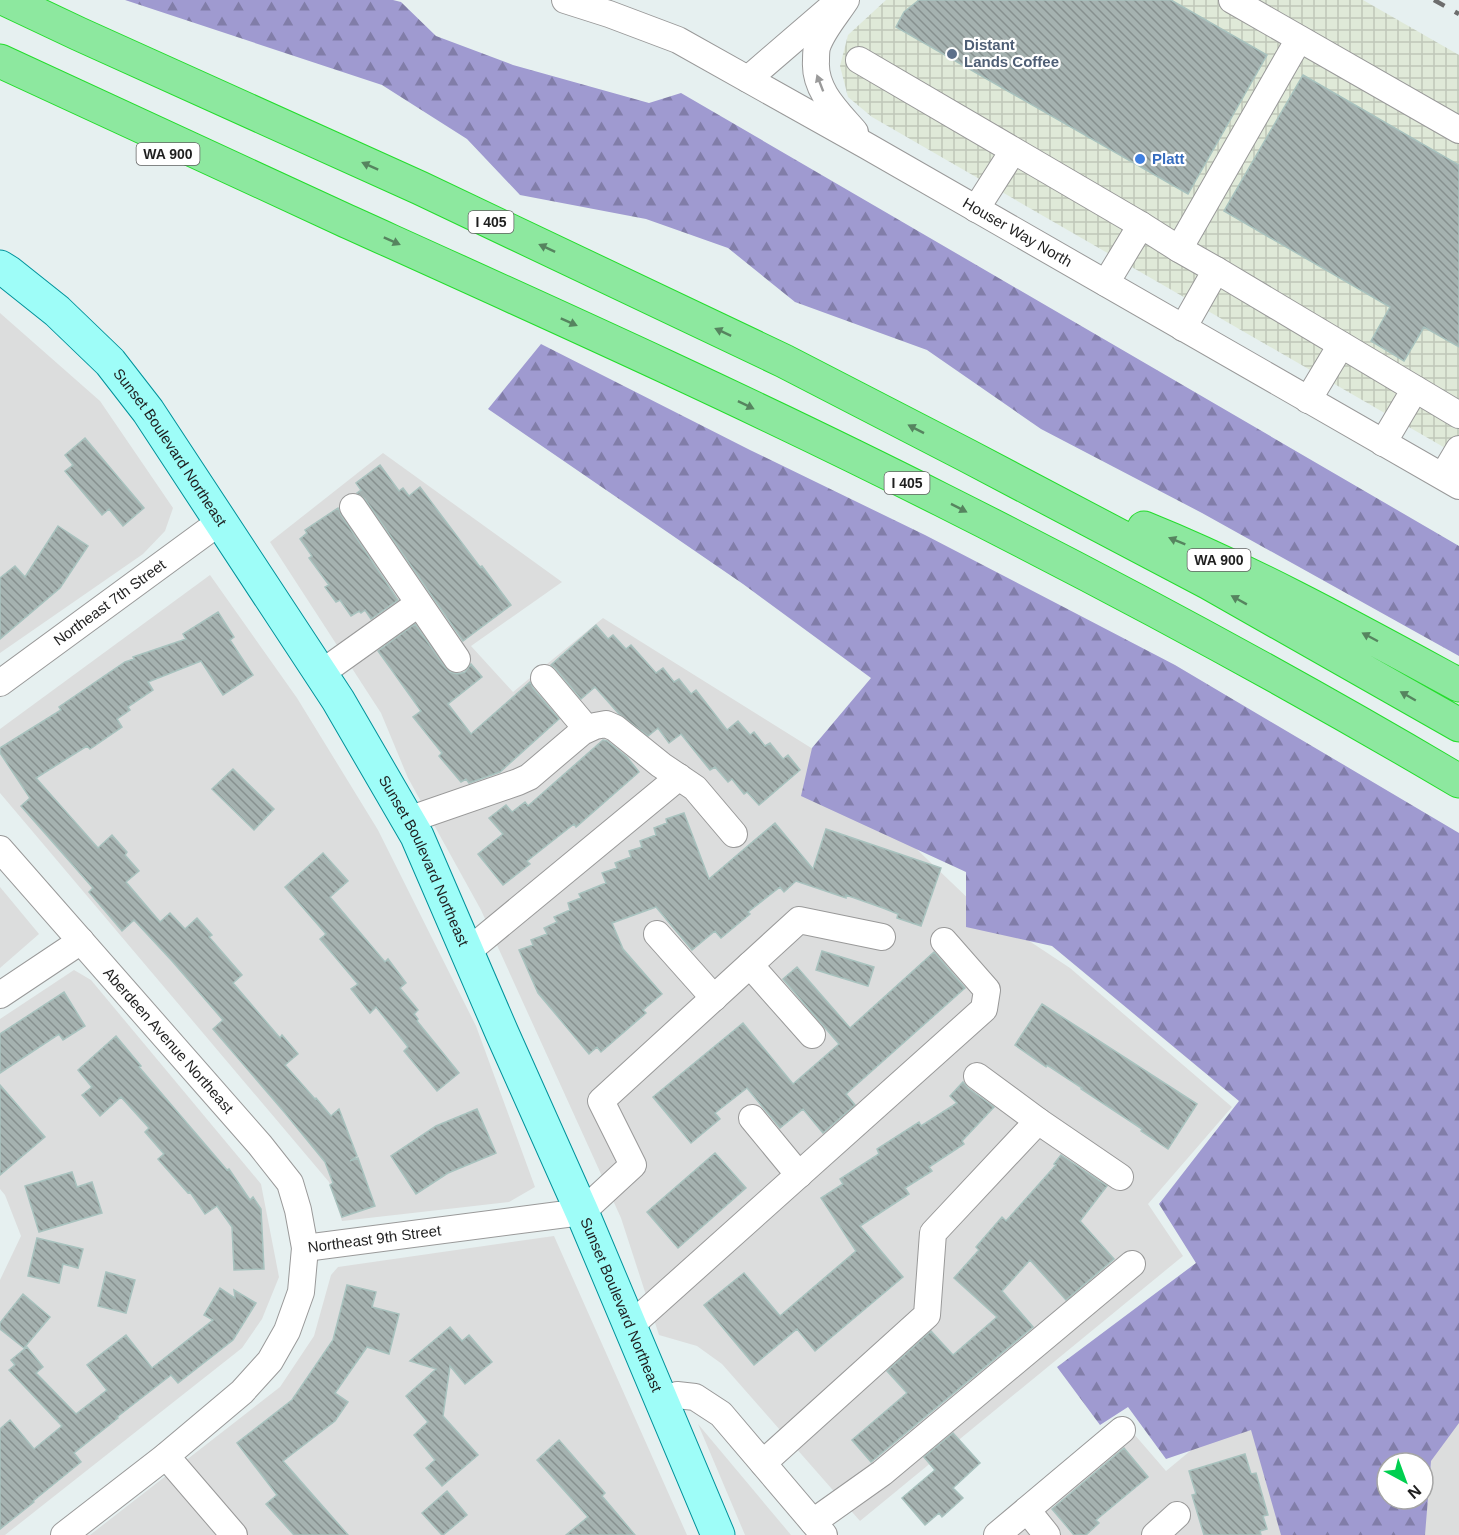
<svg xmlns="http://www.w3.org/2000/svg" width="1459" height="1535" viewBox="0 0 1459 1535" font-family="Arial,sans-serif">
<defs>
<pattern id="industrial-grid" width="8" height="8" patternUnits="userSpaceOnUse" patternTransform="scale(1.5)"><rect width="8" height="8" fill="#dfe9d8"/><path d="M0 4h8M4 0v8" fill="none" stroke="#bfc7b9"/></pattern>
<pattern id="forest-firs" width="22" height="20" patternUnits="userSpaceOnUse" patternTransform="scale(1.5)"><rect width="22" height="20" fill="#9f9ad0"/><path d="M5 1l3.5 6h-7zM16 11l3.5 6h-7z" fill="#817da8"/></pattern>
<pattern id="building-back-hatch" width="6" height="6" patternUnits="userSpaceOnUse" patternTransform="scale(1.5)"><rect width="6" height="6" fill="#a5b2b0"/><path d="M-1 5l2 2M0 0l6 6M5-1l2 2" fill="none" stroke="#86908f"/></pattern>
</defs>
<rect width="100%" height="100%" fill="#e6f0f0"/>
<!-- residential -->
<path fill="#dcdddd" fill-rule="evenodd" d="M0 313 100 401 173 508 165 531 143 554 0 653Z
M383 453 562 582 471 646 513 692 603 618 832 761 881 815 975 905 1070 968 1232 1107 1148 1204 1183 1256 860 1521 722 1364 697 1346 659 1335 621 1218 481 910 408 778 381 713 270 542Z
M210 575 297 698 378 830 476 1026 535 1187 509 1202 342 1221 329 1182 0 793V729Z
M0 887 39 934 0 968Z
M74 970 91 980 261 1184 279 1277 262 1319 242 1348 5 1535H0V1280L21 1236 5 1195 0 1189V1019Z
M554 1236 687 1535H90L280 1387 314 1336 331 1275 338 1267Z
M1459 1386V1535H985L1121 1419 1166 1471 1253 1399ZM1387 1463H1423V1499H1387Z
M698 1424 791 1535H745Z"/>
<!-- industrial -->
<path fill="url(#industrial-grid)" d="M886 0H1363L1459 55V456L872 117 848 97 840 66 848 35Z"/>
<!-- forest -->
<path fill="url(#forest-firs)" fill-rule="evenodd" d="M125 0H393L401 2 436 36 513 65 649 103 681 93 1459 546V656L1202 513 1041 429 927 350 795 302 728 248 646 219 520 195 467 139 382 85Z
M541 344 750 450 925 535 1175 665 1459 833V1423L1431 1461 1425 1535H1281L1251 1430 1166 1459 1128 1407 1100 1425 1057 1367 1196 1263 1159 1204 1239 1101 1052 946 966 927V872L801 796 812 748 871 678 743 584 488 409ZM1387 1463H1423V1499H1387Z"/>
<!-- building -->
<path fill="url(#building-back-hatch)" stroke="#a8c2be" stroke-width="1.5" d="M919 0H1171L1267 55 1188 194 896 27 904 12Z
M1303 75 1459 165V347L1424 327 1404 361 1371 341 1390 307 1224 211Z
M85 438 144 508 123 526 109 509 102 515 65 471 73 465 65 455Z
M380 465 399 491 403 488 409 496 420 487 480 567 482 566 511 605 463 641 365 499 357 493 361 490 356 483Z
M338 508 341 515 398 600 371 619 365 610 361 613 359 611 351 616 340 600 336 602 325 587 329 585 309 558 312 556 300 539 307 533 305 530Z
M58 526 88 546 60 588 0 639V578L15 566 25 577Z
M218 612 234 637 230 640 253 675 223 695 201 661 148 682 153 690 128 707 130 710 117 719 122 727 90 749 87 746 36 778 98 848 112 835 127 852 125 855 139 871 126 882 160 922 170 913 185 929 197 918 212 935 209 937 242 975 233 983 280 1038 282 1035 298 1054 285 1065 315 1099 316 1098 331 1116 339 1109 357 1156 350 1161 358 1158 375 1206 342 1217 330 1185 333 1183 325 1162 285 1113 213 1029 223 1020 172 961 134 920 122 931 89 892 93 888 21 806 30 798 0 753V748L61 710 59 707 125 662 134 659 133 657 186 639 183 634Z
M415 624 445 667 450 672 458 674 465 672 471 664 482 677 448 704 471 734 530 682 533 688 559 719 500 772 469 783 466 779 461 782 439 756 442 753 413 717 421 711 378 651Z
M596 625 608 639 613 635 626 649 631 645 656 673 663 668 674 682 679 679 691 694 696 690 727 730 738 721 750 735 754 732 765 746 770 743 783 759 788 755 800 770 759 805 747 792 744 794 732 779 728 782 715 767 710 770 681 734 669 743 658 728 648 736 619 714 595 687 581 699 555 668 551 665Z
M603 740 607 741 627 757 639 772 576 827 574 824 527 861 530 864 503 885 478 854 503 834 489 818 506 805 512 812 525 802 528 806Z
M233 769 274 809 254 830 212 789Z
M684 813 709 879 775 823 813 869 826 829 941 868 921 926 897 918 898 914 883 908 846 895V898L796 881 784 892 780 887 748 912 750 914 721 938 715 931 692 950 656 907 612 923 623 949 662 994 643 1010 646 1013 601 1052 597 1047 589 1054 538 993 519 950 533 945 531 940 547 934 544 928 557 922 554 917 570 910 568 903 581 898 579 894 606 883 602 873 617 868 615 863 631 857 629 851 642 847 640 841 656 835 654 828 667 823 666 819Z
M323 853 348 881 330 897 385 962 388 959 406 983 400 988 418 1010 414 1014 418 1019 417 1021 459 1073 437 1091 404 1051 408 1047 376 1007 370 1013 351 989 358 984 320 939 326 934 285 887Z
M822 951 874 967 868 986 816 970Z
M934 952 965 988 846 1094 855 1105 823 1133 803 1109 780 1128 747 1088 715 1113 720 1119 691 1143 653 1097 743 1023 793 1084 839 1044 783 979 797 967 850 1028Z
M64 992 85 1026 63 1040 59 1034 0 1073V1034Z
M1042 1004 1197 1104 1168 1149 1141 1131 1142 1129 1081 1089 1082 1088 1047 1065 1046 1067 1015 1045Z
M116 1036 141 1066 139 1067 227 1170 229 1169 250 1200 253 1197 261 1209 264 1269 234 1270 232 1227 217 1206 205 1214 190 1192 188 1193 158 1159 164 1154 145 1132 149 1128 121 1097 100 1116 82 1095 92 1087 78 1070Z
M963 1082 968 1088 994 1107 962 1141 964 1144 929 1167 932 1171 905 1188 909 1194 860 1226 903 1277 815 1351 797 1329 754 1365 704 1305 744 1273 780 1316 856 1251 821 1198 843 1184 840 1179 879 1154 877 1149 919 1122 921 1126 957 1103 950 1096Z
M0 1085 45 1137 0 1175Z
M477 1109 496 1153 448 1173 416 1194 391 1156 436 1126Z
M715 1153 746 1188 678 1248 647 1212Z
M1061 1155 1107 1186 1080 1221 1114 1259 1066 1300 1030 1260 1002 1291 1033 1327 871 1462 852 1440 907 1393 887 1371 931 1331 953 1355 997 1317 954 1278 979 1250 976 1247 1002 1217 1006 1221 1056 1165 1054 1164Z
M72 1172 77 1187 92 1182 102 1213 39 1232 25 1186Z
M37 1238 83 1249 78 1268 63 1264 59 1283 28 1276Z
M106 1272 135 1280 126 1313 98 1306Z
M347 1285 376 1292 372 1307 399 1314 389 1354 367 1347 335 1393 348 1402 335 1421 283 1461 348 1535H294L266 1504 277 1495 237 1443 292 1400 333 1340Z
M220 1288 235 1298 234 1290 256 1303 233 1340 178 1383 171 1375 117 1417 118 1418 74 1453 81 1462 33 1501 34 1502 0 1529V1429L10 1420 34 1449 62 1426 9 1370 15 1365 11 1360 27 1347 43 1367 36 1373 76 1414 107 1390 87 1365 126 1335 152 1368 213 1320 204 1315Z
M23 1294 50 1317 24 1348 0 1329V1323Z
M450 1327 462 1341 469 1335 492 1362 465 1384 450 1366 443 1416 478 1455 442 1486 426 1468 435 1460 414 1435 428 1422 406 1396 436 1369 410 1361Z
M953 1433 980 1463 953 1488 963 1498 942 1517 939 1513 925 1525 902 1498 935 1470 924 1457Z
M559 1440 605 1493 602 1496 635 1535H566L588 1517 537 1460Z
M1124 1448 1148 1477 1096 1520 1099 1523 1086 1535H1074L1052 1509Z
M1245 1454 1251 1474 1256 1473 1268 1515 1263 1516 1267 1529 1260 1531 1261 1535H1204L1192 1495 1196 1494 1189 1471Z
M447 1491 467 1515 443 1535H442L422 1513Z"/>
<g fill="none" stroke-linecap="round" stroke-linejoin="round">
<!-- minor casing -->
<g stroke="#999" stroke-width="28">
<g id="minor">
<path id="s1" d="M565 0 609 14 678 40 867 146 1459 486"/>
<path d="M846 0C837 14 822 31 817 47 816 51 816 57 816 61 814 90 837 111 855 132"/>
<path d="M1232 0 1459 130"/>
<path d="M859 60 1141 225"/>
<path d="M748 79 834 5"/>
<path d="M976 209 1013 151"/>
<path d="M1179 249 1216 270 1183 328"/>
<path d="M1216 270 1459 415"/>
<path d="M1106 283 1141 225 1179 249 1299 39"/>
<path d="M1308 400 1341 345"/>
<path d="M1383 443 1415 389"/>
<path d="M1443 476 1459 449"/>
<path d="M353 507 457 659"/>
<path d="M320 674 418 604"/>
<path d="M544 678 587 729"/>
<path id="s2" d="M0 683 221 521"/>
<path d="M408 820 518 782 529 777 582 732 595 726 606 724 615 728 661 765 695 788 734 834"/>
<path id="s3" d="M0 849 260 1145 290 1183 298 1210 305 1248 301 1292 287 1331 270 1361 242 1392 166 1456 64 1535"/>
<path d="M657 934 714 998"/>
<path d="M467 952 679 777"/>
<path d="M750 965 812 1035"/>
<path d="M0 995 81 941"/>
<path d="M977 1076 1038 1121 1120 1177"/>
<path d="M752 1118 799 1175"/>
<path id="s4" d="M305 1248 582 1212 633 1165 601 1101 799 920 882 937"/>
<path d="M630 1326 984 1009 987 990 944 941"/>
<path d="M662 1401 677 1395 695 1397 721 1414 824 1535"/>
<path d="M166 1456 234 1535"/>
<path d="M763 1463 927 1315 933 1233 1038 1121"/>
<path d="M1027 1510 1047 1535"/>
<path d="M813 1522 882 1473 1132 1264"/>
<path d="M997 1535 1122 1430"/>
<path d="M1155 1535 1177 1515"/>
</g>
</g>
<!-- major casing -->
<g stroke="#00929b" stroke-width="35">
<g id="major">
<path id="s5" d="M0 267 8 272 57 311 110 362 148 411 338 700 417 836 502 1033 582 1212 718 1535"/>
</g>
</g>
<!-- highway casing -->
<g stroke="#24dd2c" stroke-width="35">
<path id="highway" d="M7 0 79 34 420 188 784 361 968 456 1209 583 1459 725
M0 61C114 114 228 167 342 219 543 310 744 400 942 500 1117 588 1290 681 1459 781
M1144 528C1253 572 1356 629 1459 685"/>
</g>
<!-- minor -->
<use href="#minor" stroke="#fff" stroke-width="26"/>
<!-- major -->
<use href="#major" stroke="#9efdf8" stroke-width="33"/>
<!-- highway -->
<use href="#highway" stroke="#8de89f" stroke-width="33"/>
<!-- rail -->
<path stroke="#6d6d6d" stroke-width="4.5" stroke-dasharray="12 12" stroke-linecap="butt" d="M1434 0 1459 14"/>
</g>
<!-- one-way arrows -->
<defs><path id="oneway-solid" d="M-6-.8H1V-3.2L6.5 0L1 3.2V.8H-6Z" transform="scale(1.5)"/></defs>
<use fill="#9a9a9a" href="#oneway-solid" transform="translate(820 83) rotate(-111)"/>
<g fill="#56845f">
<use href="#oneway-solid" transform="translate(370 166) rotate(-156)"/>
<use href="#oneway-solid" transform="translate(392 241) rotate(24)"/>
<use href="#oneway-solid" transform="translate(547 248) rotate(-155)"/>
<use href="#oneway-solid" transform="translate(569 322) rotate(24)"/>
<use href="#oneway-solid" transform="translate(723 332) rotate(-155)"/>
<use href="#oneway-solid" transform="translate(746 405) rotate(26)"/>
<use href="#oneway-solid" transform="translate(916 429) rotate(-153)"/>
<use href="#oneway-solid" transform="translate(959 508) rotate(27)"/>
<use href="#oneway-solid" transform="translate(1177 541) rotate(-158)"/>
<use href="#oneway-solid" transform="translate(1239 600) rotate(-151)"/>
<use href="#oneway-solid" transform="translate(1370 637) rotate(-152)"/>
<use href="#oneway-solid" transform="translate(1408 696) rotate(-150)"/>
</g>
<!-- markers -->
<circle fill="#5c6f8a" stroke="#fff" stroke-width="2" cx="952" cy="54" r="6"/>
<circle fill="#3f7fe0" stroke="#fff" stroke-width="2" cx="1140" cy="159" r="6"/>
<g text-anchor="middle" stroke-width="4.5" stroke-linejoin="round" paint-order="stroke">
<!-- shield labels -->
<g fill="#fff" stroke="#626262" stroke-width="1.5">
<rect x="136.5" y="143" width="63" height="22" rx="4.5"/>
<rect x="468.5" y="211" width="45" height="22" rx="4.5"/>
<rect x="884.5" y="472" width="45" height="22" rx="4.5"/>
<rect x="1187.5" y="549" width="63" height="22" rx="4.5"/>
</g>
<g font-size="14" font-weight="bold" fill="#1f1f1f">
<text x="168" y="159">WA 900</text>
<text x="491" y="227">I 405</text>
<text x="907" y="488">I 405</text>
<text x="1219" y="565">WA 900</text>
</g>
<!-- service labels -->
<g font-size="15" font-weight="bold" fill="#4e5e75" stroke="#fff" text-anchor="start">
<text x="964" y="50">Distant<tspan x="964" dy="17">Lands Coffee</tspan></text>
</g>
<!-- shop labels -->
<g font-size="15" font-weight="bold" fill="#366cbe" stroke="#fff" text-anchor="start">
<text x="1152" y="164">Platt</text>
</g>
<!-- street labels -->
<g font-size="15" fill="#1f1f1f" stroke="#fff">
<text dy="5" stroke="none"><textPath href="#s1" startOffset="510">Houser Way North</textPath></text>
<text dy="5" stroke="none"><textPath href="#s5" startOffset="250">Sunset Boulevard Northeast</textPath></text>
<text dy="5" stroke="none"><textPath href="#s2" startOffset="136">Northeast 7th Street</textPath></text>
<text dy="5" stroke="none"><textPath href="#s5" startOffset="736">Sunset Boulevard Northeast</textPath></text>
<text dy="5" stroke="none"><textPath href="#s3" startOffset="255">Aberdeen Avenue Northeast</textPath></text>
<text dy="5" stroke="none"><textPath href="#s4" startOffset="70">Northeast 9th Street</textPath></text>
<text dy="5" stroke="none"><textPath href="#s5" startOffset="1222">Sunset Boulevard Northeast</textPath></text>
</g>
</g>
<!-- north arrow -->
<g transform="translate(1405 1481) rotate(139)"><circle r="28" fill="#ffffff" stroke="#a5a5a5" stroke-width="1.5"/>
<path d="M0-4.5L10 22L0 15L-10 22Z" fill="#00cf50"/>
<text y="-9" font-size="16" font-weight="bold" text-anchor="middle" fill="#1f1f1f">N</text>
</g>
</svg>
